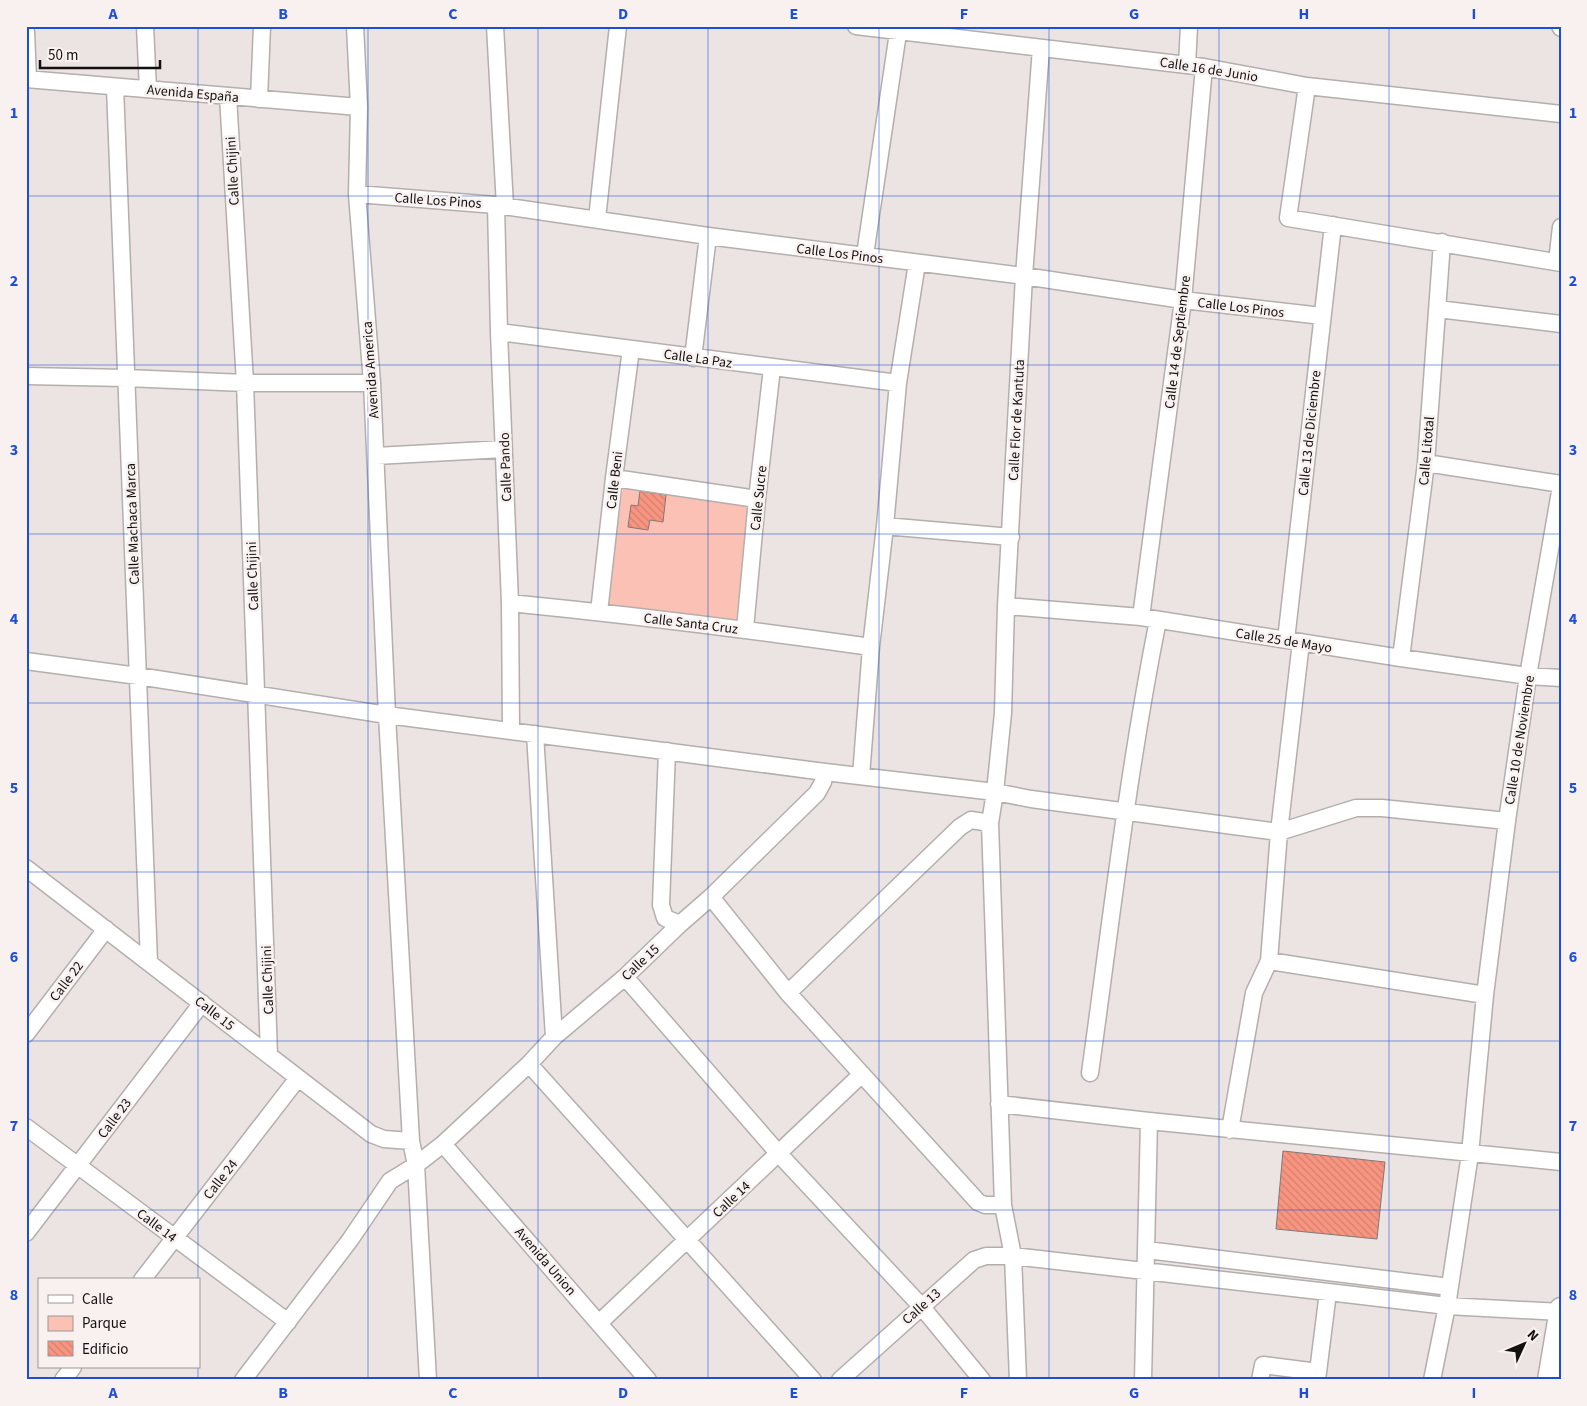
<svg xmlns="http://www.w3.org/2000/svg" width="1587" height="1406" viewBox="0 0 1587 1406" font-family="'Source Sans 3',sans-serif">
<defs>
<pattern id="building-back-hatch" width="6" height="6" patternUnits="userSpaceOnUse" patternTransform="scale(1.25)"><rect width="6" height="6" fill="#f89581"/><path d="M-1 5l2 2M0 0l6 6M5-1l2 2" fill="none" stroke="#d47f6e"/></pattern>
</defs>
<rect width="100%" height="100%" fill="#ebe4e3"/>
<!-- park -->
<path fill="#fac1b4" d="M623 487 749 506 736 622 607 605Z"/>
<!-- building -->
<path fill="url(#building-back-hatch)" stroke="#7f7978" d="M640 491 666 495 663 522 650 520 648 530 628 527 631 505 638 506Z
M1283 1151 1385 1162 1377 1239 1276 1229Z"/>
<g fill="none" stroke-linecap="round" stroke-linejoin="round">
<!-- street casing -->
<g stroke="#b4aeac" stroke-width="19">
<path id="street" d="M145 26 148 89
M355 26 359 107 357 194 372 383 387 715 411 1141 416 1165 443 1144 529 1064 554 1037 625 977 680 924 711 897 817 793 823 782 825 772
M495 26 505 206
M856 26 1204 67 1307 86 1561 114
M1560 26 1561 28
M26 32 28 79
M1187 65 1189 26
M26 79 359 107
M1307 86 1288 218 1561 263
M115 87 149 962
M228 96 245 383 269 1055
M259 99 262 26
M357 194 496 205 708 236 1024 276 1183 300 1322 316
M496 205 499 332 510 603 511 730
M597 219 618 26
M865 255 899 26
M1557 262 1561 227
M1438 309 1561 324
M499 332 898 383
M693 358 708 236
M26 376 126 378 245 383H372
M376 456 504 449
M1426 463 1561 484
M614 478 757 499
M885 526 1011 537
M510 603C631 615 751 630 871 647
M1006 606 1141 617 1401 658 1528 676 1561 678
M599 612 614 478 631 349
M1141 617 1183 300 1204 67
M745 629 757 499 772 368
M1286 640 1333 225
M1401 658 1426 463 1442 242
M26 661 138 676 387 715 825 772 995 792 1031 799 1279 832 1356 808H1382L1507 821
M535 734 554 1037
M667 751 661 905 665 918 680 924
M861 776 871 647 885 526 898 383 917 263
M26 868 371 1134 384 1139 411 1141
M711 897 788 993 978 1202 985 1205H1003
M1269 961 1485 995
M625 977 779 1154 921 1306 982 1380
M788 993 960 827 971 820 990 823
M26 1034 106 929
M529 1064 813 1380
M1090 1073C1111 922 1128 770 1158 620
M999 1104 1149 1121 1561 1162
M26 1127 288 1322
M1230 1130 1254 993 1269 961 1279 832 1301 642
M443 1144 648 1380
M26 1233 202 1003
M1147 1250 1450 1287
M142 1280 298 1078
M599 1323 862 1074
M63 1380 73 1367
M243 1380 350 1240 390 1181 416 1165 428 1380
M840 1380 974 1260 986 1256H1013L1328 1292 1447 1306 1561 1312
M1018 1380 1013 1256 1003 1205 990 823 995 792 1003 713 1006 606 1024 276 1041 48
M1143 1380 1149 1121
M1260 1380 1263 1365 1318 1372
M1317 1380 1328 1292
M1432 1380 1447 1306 1470 1154 1485 995 1507 821 1528 676 1561 486"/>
</g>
<!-- secondary casing -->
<g stroke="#b4aeac" stroke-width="25">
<path id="secondary" d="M1549 1380 1561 1309"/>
</g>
<!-- street -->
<use href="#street" stroke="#fff" stroke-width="16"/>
<!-- secondary -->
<use href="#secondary" stroke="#fff" stroke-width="22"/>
</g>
<!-- grid -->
<path fill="none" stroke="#1d4ed8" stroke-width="1" stroke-opacity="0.55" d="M198 26V1280M368 26V1380M538 26V1380M708 26V1380M879 26V1380M1049 26V1380M1219 26V1380M1389 26V1380M26 196H1561M26 365H1561M26 534H1561M26 703H1561M26 872H1561M26 1041H1561M26 1210H1561M198 1367V1380"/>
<g text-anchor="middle" stroke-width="5" stroke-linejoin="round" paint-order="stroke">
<!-- street labels -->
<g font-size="14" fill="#131010" stroke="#f8f1f0">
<text transform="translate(1209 69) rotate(9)" y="5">Calle 16 de Junio</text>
<text transform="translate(193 93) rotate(5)" y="5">Avenida España</text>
<text transform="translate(232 171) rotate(-93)" y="5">Calle Chijini</text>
<text transform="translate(438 200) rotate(4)" y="5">Calle Los Pinos</text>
<text transform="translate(840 253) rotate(7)" y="5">Calle Los Pinos</text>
<text transform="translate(1241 307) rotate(7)" y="5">Calle Los Pinos</text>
<text transform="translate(1177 342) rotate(-83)" y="5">Calle 14 de Septiembre</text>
<text transform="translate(698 358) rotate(8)" y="5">Calle La Paz</text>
<text transform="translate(370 370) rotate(-94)" y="5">Avenida America</text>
<text transform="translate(1016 420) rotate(-87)" y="5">Calle Flor de Kantuta</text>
<text transform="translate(1309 433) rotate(-84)" y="5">Calle 13 de Diciembre</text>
<text transform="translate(1426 451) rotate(-85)" y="5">Calle Litotal</text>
<text transform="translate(505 467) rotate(-92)" y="5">Calle Pando</text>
<text transform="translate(614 480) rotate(-83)" y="5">Calle Beni</text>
<text transform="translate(758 498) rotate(-84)" y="5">Calle Sucre</text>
<text transform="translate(132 524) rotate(-92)" y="5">Calle Machaca Marca</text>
<text transform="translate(252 576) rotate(-92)" y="5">Calle Chijini</text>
<text transform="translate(691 623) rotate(7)" y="5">Calle Santa Cruz</text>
<text transform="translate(1284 640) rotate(9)" y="5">Calle 25 de Mayo</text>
<text transform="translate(1519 740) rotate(-81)" y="5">Calle 10 de Noviembre</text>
<text transform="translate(640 962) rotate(-43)" y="5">Calle 15</text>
<text transform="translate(267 980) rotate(-92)" y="5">Calle Chijini</text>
<text transform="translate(66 981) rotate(-53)" y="5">Calle 22</text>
<text transform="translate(215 1013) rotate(38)" y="5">Calle 15</text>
<text transform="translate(114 1118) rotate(-53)" y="5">Calle 23</text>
<text transform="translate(220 1179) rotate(-52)" y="5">Calle 24</text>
<text transform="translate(731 1199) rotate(-43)" y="5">Calle 14</text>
<text transform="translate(157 1225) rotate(37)" y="5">Calle 14</text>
<text transform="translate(546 1261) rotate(49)" y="5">Avenida Union</text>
<text transform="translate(921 1306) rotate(-42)" y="5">Calle 13</text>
</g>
</g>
<!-- border -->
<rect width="1587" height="1406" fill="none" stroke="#f8f1f0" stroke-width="55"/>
<!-- legend -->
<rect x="38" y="1278" width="162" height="90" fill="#f8f1f0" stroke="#9c9796"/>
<rect x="48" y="1295" width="25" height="8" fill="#ffffff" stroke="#9c9796"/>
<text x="82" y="1304" font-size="15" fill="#131010">Calle</text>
<rect x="48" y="1316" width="25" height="15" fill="#fac1b4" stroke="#9c9796"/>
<text x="82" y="1328" font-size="15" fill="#131010">Parque</text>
<rect x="48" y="1341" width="25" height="15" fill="url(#building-back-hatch)" stroke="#9c9796"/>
<text x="82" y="1354" font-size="15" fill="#131010">Edificio</text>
<!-- north arrow -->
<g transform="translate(1524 1344) rotate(46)" stroke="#f8f1f0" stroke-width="4" paint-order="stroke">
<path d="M0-4L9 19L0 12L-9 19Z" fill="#131010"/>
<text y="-8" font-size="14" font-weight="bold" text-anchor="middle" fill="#131010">N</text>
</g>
<!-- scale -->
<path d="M40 60v8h120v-8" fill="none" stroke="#131010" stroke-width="2.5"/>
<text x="48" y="60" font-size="15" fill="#131010" stroke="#f8f1f0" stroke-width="4" paint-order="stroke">50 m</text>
<rect x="28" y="28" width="1532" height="1350" fill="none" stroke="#1d4ed8" stroke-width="2"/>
<g font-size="16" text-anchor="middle" font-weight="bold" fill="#1d4ed8">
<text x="113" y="19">A</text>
<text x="283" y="19">B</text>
<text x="453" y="19">C</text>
<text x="623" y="19">D</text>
<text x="794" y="19">E</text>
<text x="964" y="19">F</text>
<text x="1134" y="19">G</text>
<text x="1304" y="19">H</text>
<text x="1474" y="19">I</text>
<text x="14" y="118">1</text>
<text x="1573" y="118">1</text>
<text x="14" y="286">2</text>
<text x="1573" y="286">2</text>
<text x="14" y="455">3</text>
<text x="1573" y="455">3</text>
<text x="14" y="624">4</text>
<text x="1573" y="624">4</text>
<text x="14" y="793">5</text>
<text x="1573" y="793">5</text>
<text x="14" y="962">6</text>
<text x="1573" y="962">6</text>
<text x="14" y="1131">7</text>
<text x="1573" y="1131">7</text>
<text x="14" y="1300">8</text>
<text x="1573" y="1300">8</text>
<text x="113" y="1398">A</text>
<text x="283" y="1398">B</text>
<text x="453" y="1398">C</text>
<text x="623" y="1398">D</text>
<text x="794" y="1398">E</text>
<text x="964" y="1398">F</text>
<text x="1134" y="1398">G</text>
<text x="1304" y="1398">H</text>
<text x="1474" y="1398">I</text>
</g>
</svg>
